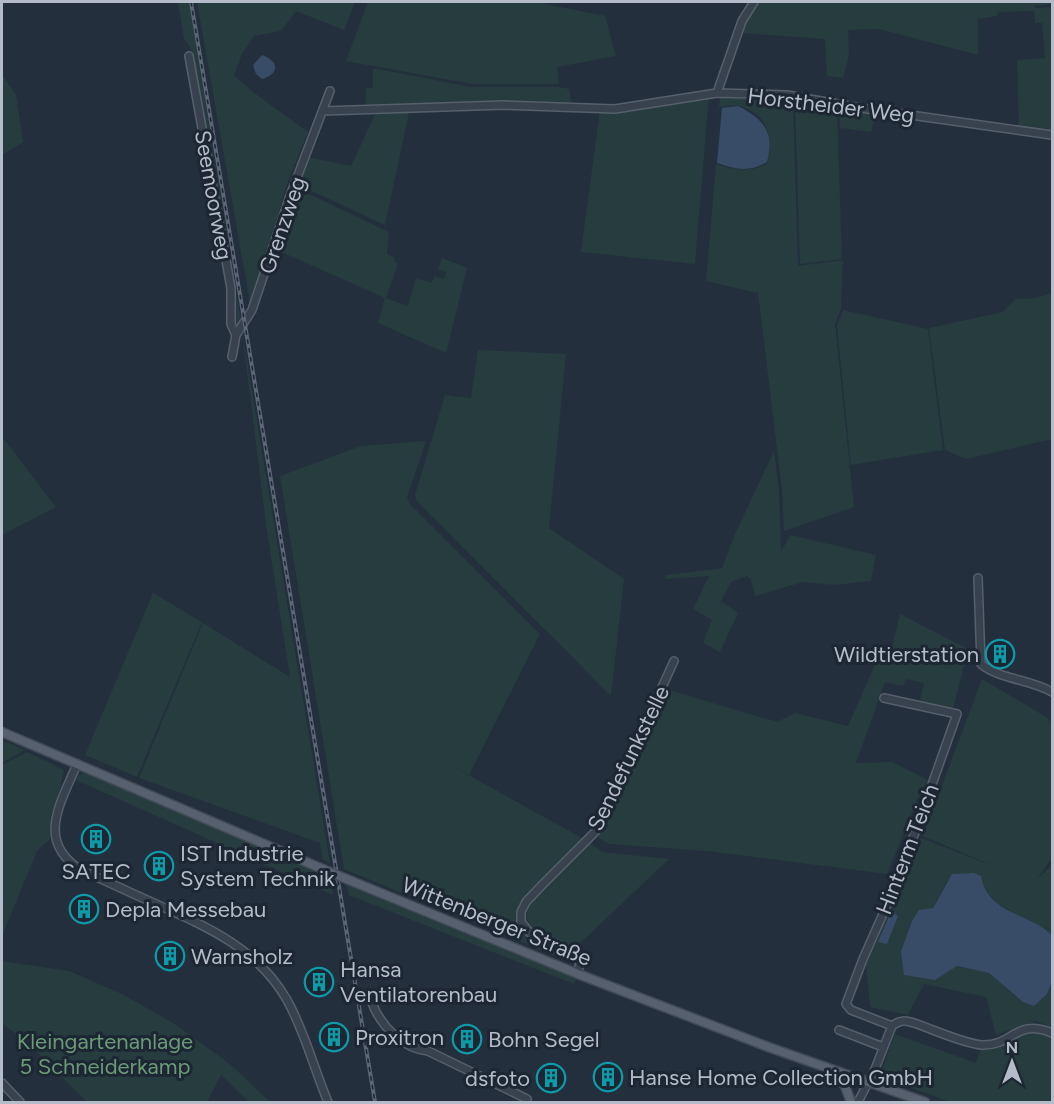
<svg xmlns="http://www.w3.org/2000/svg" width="1054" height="1104" viewBox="0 0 1054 1104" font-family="Figtree,sans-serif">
<rect width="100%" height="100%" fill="#242f3e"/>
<!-- green -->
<path fill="#263c3f" d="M178 2H189L241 321 236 328H234L233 313 191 56V49L184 39Z
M197 2H355L344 30 296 11 281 31 254 36 242 54 234 75 253 92 308 132 287 184 251 308Z
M368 2H535L605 16 616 56 557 67 559 84H472L346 61Z
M760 2H1052V4L1035 6V8L1052 7V130L1019 125 1017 60 1045 58 1042 23H1035L1034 11 998 12 997 16 978 19V55L879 29 848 30 849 55 843 78 827 76 825 39 743 33 747 20Z
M373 68 471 87H559L569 89 572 104 365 108 366 88H373Z
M2 74 16 95 23 142 2 155Z
M709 95 695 264 581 252 600 110Z
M720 97 793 102 798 266 843 260 841 309 835 324 854 507 784 531 782 490 758 293 706 281 716 164C734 170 751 173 767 163 774 139 767 112 739 106 733 104 725 107 719 107Z
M795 102 837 109 842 259 800 264Z
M839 109 875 115 871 132 840 128Z
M376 112 409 113 385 225 297 184 307 157 351 166Z
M298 189 389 232 387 254 394 257 395 262 398 264 386 298 408 306 416 278 432 283 434 276 444 279 446 272 438 269 442 258 467 268 446 353 378 323 385 298 277 250Z
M1052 293V439L966 459 945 450 929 328 1003 312 1016 299 1035 298Z
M843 310 928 329 943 450 851 465 837 325Z
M242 330 330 863 323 860 320 843 139 778 203 623 290 677 266 525Z
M478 350 566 354 549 528 624 579 611 696 417 501 415 495 445 395 471 398Z
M4 439 56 507 2 535V441Z
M426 441 407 497 410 504 540 634 469 775 441 760 584 839C568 855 523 891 517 911 516 916 516 921 517 926L526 936 574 955 577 965 344 869 280 476 361 446Z
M774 451 779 491 781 552 790 535 876 555 871 581 834 585 803 582 755 596 751 580 747 576 731 582 721 601 738 613 720 652 703 643 712 620 693 609 709 576 665 579 666 575 722 568 735 534Z
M153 593 202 622 137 777 85 755Z
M900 614 968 649 953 709 920 701 924 683 906 679 903 686 885 682 856 763 892 762 928 780 918 798 887 874 706 851 609 844 598 838 666 689 777 722 795 713 848 726 877 660 888 664Z
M982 679 1048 718 1052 724V858L1037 879 1052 865V936L1046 929 1020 917 992 900 983 888 947 881 933 908 912 921 901 951 935 980 956 966 989 973 1023 1002 1047 994 1052 982V1028L1036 1021 996 1035 986 997 924 984 908 1015 870 1007 866 964 921 838 998 868 923 836Z
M2 740 25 750 2 763Z
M27 752 64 770 60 790 51 815 50 839 37 851 2 936V765Z
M87 773 331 877 333 895 76 780 79 775Z
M589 842 602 852 669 859 576 947 532 928 526 917 529 907 535 898Z
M346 884 577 977 574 984 349 895Z
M2 961 69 971 122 994 175 1024 231 1065 270 1102H249L221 1075 207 1102H87C61 1077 32 1043 2 1024Z
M1027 1033H1038L1052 1038V1102H950L884 1078 882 1069 895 1034 976 1063 981 1049 1003 1047Z"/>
<!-- water -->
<path fill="#394c67" d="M262 55C279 61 280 74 262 79L256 74 253 65Z
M738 106C764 119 775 133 767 162 750 173 734 169 717 163L722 108Z
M974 873 981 876C987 914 1030 913 1052 935V982L1047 994 1034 1006 1023 1002 989 973 957 966 935 980 904 975 901 951 912 921 919 910 933 908 952 874Z
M894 913 898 916 887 944 878 942 890 914Z"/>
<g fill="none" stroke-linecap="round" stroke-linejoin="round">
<!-- minor casing -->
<g stroke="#565f6c" stroke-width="10">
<path id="minor" d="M189 56 231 288V324L236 335
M717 93 742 21 754 2
M323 111 504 105 615 109 717 93 787 95 861 108 1052 135
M232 357 236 335 252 310 290 196 330 91
M978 578 981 664C1001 680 1030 679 1052 692
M884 698 957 714 898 880 863 959 846 1004 851 1010 892 1026
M77 764C61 803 35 841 81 870 106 881 131 893 156 904 208 927 258 949 287 1000 305 1032 314 1069 328 1102
M578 974 580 960 576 952 530 933 521 922V912L526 902 543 884 596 831 674 661
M372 1003C381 1026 403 1049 428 1051L527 1099 526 1102
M839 1030 883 1047
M2 1083 20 1102
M858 1102 875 1069 892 1026C900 1020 905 1020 914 1023 932 1029 965 1044 982 1045 1014 1046 1015 1018 1052 1033"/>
</g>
<!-- major casing -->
<g stroke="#414a57" stroke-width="11">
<path id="major" d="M2 732 318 867
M349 880 578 974 771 1048 925 1102
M828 1070 845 1086 851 1102"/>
</g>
<!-- minor -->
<use href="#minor" stroke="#38414e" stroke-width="7"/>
<!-- major -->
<use href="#major" stroke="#56606e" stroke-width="8"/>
<!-- rail casing -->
<g stroke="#5a6575" stroke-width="4">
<path id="rail" d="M191 2 375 1102"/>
</g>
<!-- rail -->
<use href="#rail" stroke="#1d2633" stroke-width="1.5" stroke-dasharray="4.5" stroke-linecap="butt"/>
<!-- major-bridge casing -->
<g stroke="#414a57" stroke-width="11" stroke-linecap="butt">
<path id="major-bridge" d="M318 867 349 880"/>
</g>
<!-- major-bridge -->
<use href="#major-bridge" stroke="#56606e" stroke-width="8"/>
</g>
<!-- icons -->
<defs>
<g id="building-ring" transform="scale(1.5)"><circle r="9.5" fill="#1d2633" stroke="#0f9aa8" stroke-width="1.5"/><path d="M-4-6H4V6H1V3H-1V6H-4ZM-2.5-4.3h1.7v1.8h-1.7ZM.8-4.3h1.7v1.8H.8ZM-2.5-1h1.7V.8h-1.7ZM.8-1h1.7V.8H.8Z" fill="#0f9aa8"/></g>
</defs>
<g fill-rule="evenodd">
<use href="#building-ring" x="1000" y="654"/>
<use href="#building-ring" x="96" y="839"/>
<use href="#building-ring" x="159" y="866"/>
<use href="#building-ring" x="84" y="909"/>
<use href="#building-ring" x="170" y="956"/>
<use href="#building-ring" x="319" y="982"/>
<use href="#building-ring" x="334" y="1037"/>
<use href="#building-ring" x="467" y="1039"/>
<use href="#building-ring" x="608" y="1077"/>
<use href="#building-ring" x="551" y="1078"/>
</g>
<g text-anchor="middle" stroke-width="6" stroke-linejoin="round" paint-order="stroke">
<!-- street labels -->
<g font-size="22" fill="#b4bcc9" stroke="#1d2633">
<text transform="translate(831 105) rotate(7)" y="8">Horstheider Weg</text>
<text transform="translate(214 195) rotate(80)" y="8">Seemoorweg</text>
<text transform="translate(282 225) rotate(-71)" y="8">Grenzweg</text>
<text transform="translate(628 758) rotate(-64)" y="8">Sendefunkstelle</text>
<text transform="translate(907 849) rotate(-69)" y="8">Hinterm Teich</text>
<text transform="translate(497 921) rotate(22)" y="8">Wittenberger Straße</text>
</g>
<!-- poi labels -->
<g font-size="22" fill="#b4bcc9" stroke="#1d2633" text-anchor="start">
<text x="979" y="662" text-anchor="end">Wildtierstation</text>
<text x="180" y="861">IST Industrie<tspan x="180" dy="25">System Technik</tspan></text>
<text x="96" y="879" text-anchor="middle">SATEC</text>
<text x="105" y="917">Depla Messebau</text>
<text x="191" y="964">Warnsholz</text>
<text x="340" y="977">Hansa<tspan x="340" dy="25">Ventilatorenbau</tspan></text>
<text x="355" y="1045">Proxitron</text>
<text x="488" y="1047">Bohn Segel</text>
<text x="629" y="1085">Hanse Home Collection GmbH</text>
<text x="530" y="1086" text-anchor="end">dsfoto</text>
</g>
<!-- park labels -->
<g font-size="22" fill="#6b9a76" stroke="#1d2633">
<text x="105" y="1049">Kleingartenanlage<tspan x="105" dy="25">5 Schneiderkamp</tspan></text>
</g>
</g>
<!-- border -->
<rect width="1054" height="1104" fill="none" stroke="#b4bcc9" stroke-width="6"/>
<!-- north arrow -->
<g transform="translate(1012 1062)" stroke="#1d2633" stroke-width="4.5" paint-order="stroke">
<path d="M0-4.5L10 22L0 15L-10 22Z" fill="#b4bcc9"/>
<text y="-9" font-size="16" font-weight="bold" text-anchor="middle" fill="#b4bcc9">N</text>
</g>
</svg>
